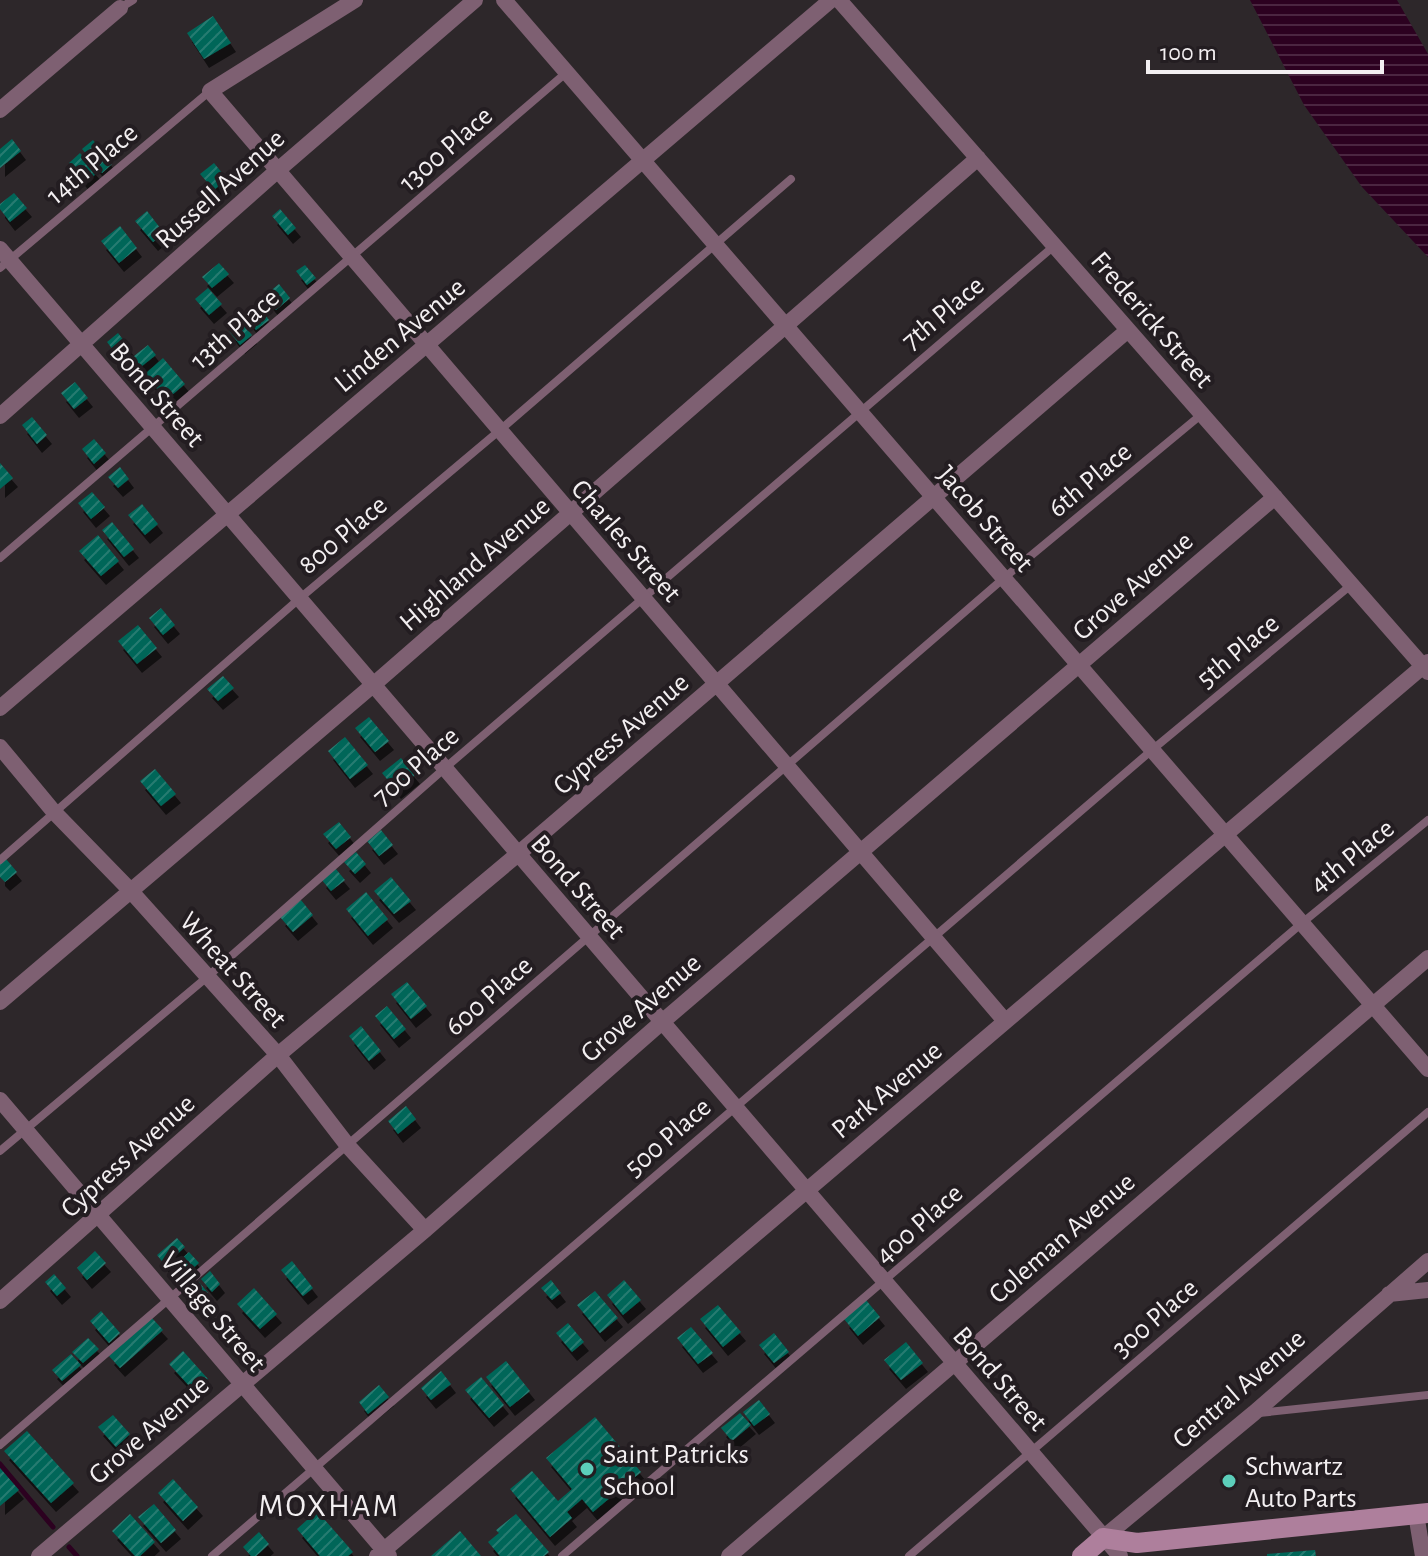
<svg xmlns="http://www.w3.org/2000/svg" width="1428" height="1556" viewBox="0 0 1428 1556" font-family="'Alegreya Sans',sans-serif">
<defs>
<pattern id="water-rules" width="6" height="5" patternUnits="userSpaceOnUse" patternTransform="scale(2)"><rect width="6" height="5" fill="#2c0120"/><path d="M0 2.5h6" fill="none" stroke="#4b2641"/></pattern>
<pattern id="building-hatch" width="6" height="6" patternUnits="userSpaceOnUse" patternTransform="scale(2)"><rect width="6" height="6" fill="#026659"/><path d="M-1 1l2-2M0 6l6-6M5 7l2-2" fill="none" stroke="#277c71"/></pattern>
<filter id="shadow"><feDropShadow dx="5" dy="9" stdDeviation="0" flood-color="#0009"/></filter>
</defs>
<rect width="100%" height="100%" fill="#2d272a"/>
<!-- water -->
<path fill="url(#water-rules)" d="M1250 0H1397L1428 54V257L1362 187 1304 105Z"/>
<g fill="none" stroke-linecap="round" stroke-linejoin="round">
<!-- stream -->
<path stroke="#2c0120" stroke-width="5" d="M0 1464 53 1527
M69 1547 77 1556"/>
</g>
<!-- building -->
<path fill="url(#building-hatch)" filter="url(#shadow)" d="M213 16 231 43 204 59 187 33Z
M12 139 21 151 0 168V149Z
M93 140 112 164 102 173 82 149Z
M80 153 97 173 85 183 69 163Z
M214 163 227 179 214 190 200 174Z
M14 193 27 208 10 222 0 209V204Z
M280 209 296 228 288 235 272 216Z
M147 211 164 233 153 242 135 221Z
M120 226 137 248 119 263 101 241Z
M219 263 229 274 212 288 202 277Z
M305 265 316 278 307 285 296 271Z
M279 284 290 298 276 310 264 296Z
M208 288 222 304 209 315 195 299Z
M261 309 269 320 256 330 248 320Z
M241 322 252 335 240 345 229 331Z
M118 333 132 351 121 360 107 342Z
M148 345 156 355 137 370 129 360Z
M163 358 185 384 166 400 145 374Z
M75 382 88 398 74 409 61 393Z
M32 417 47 435 37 444 22 425Z
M94 439 106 453 94 464 82 449Z
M0 463 13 478 0 489Z
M120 467 129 479 118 488 108 477Z
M92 492 105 507 91 519 78 503Z
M142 504 158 524 145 535 128 515Z
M112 522 134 549 124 557 102 530Z
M98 535 119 561 101 576 79 551Z
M161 608 175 625 163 635 149 618Z
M138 625 157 648 137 664 118 641Z
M223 676 234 688 218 701 207 689Z
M369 717 389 741 375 752 355 728Z
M345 737 368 765 350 779 328 751Z
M401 758 415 775 396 790 382 773Z
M155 769 176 794 161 806 140 781Z
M339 822 351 837 336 849 323 834Z
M381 830 393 845 379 856 367 841Z
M356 852 366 864 355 874 344 862Z
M6 859 17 872 5 882 0 877V864Z
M335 868 345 880 331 891 321 879Z
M391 877 411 901 394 914 374 891Z
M366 892 388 919 368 936 346 909Z
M301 900 313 915 293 932 280 917Z
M407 982 427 1006 411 1019 391 994Z
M387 1006 406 1029 394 1039 375 1016Z
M361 1026 381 1051 369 1061 349 1036Z
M406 1106 416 1119 398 1134 388 1121Z
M177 1238 185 1247 165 1265 157 1255Z
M95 1251 106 1263 87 1280 77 1268Z
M189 1252 199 1263 183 1277 173 1267Z
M292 1261 313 1288 303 1296 281 1270Z
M210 1271 220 1284 212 1292 201 1279Z
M54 1274 66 1288 57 1296 45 1282Z
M551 1280 561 1293 552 1300 541 1288Z
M624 1280 641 1300 623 1315 607 1295Z
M199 1282 208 1293 198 1302 189 1291Z
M254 1288 277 1314 260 1329 237 1304Z
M595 1291 618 1318 600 1333 577 1305Z
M866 1300 880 1317 858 1336 844 1319Z
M718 1305 741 1332 723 1347 700 1319Z
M101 1311 120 1333 109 1343 90 1321Z
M152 1318 163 1330 120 1368 109 1356Z
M568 1323 584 1342 572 1352 556 1333Z
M691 1327 713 1353 698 1364 677 1338Z
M774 1333 789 1352 774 1363 759 1345Z
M88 1338 99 1349 83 1363 72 1352Z
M906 1342 923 1363 901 1380 884 1360Z
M183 1351 208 1379 194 1391 169 1364Z
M71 1354 81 1365 62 1381 52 1370Z
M506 1361 530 1391 510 1407 486 1377Z
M441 1371 451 1384 431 1400 421 1388Z
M481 1377 504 1405 489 1418 465 1390Z
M379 1385 389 1397 368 1414 359 1402Z
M759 1400 770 1414 754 1426 743 1412Z
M740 1413 751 1425 732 1441 721 1428Z
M113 1415 130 1434 116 1447 98 1427Z
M595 1417 641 1472 593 1512 582 1499 567 1512 572 1518 550 1537 510 1489 532 1471 558 1501 572 1489 546 1458Z
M27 1431 74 1483 51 1503 4 1451Z
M0 1468 19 1490 0 1506Z
M173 1479 198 1507 183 1521 158 1493Z
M154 1504 176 1530 161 1543 138 1517Z
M317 1511 353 1552 348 1556H320L297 1529Z
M130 1514 155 1542 140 1556H135L112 1531Z
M516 1514 549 1552 544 1556H500L488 1542 499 1533 496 1530Z
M460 1531 481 1556H431Z
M259 1532 269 1544 256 1556H251L243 1547Z
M1315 1550 1316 1556H1267V1554Z"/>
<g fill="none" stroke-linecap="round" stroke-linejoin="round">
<!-- service -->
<path stroke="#7e6072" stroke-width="8" d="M120 8 133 0
M0 268 210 91
M0 558 567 72
M0 860 299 599 500 430 791 179
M0 1151 206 978 445 768 1054 246
M1259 1413 1428 1395
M0 1445 1004 578 1202 414
M212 1556 1152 750 1351 585
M562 1556 1302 923 1428 820
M909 1556 1428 1112"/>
<!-- minor -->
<path stroke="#7e6072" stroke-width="16" d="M355 0 210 91 1005 1021
M504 0 1428 1069
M839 0 1428 672
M0 110 120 8
M0 249 1120 1556
M0 416 278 170 475 0
M0 708 831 0
M0 747 54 812 129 889 278 1055 348 1146 425 1230
M0 1002 373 685 978 158
M0 1100 389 1556
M1389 1294 1428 1290
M0 1301 278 1055 518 854 1128 330
M1416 1514 1423 1556
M1103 1538 1254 1413 1428 1261
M39 1556 425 1230 662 1022 1275 497
M377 1556 1428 662
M729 1556 1428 958"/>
<!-- secondary -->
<path stroke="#ae7f9c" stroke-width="20" d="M1082 1556 1103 1538 1137 1543 1428 1513"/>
</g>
<!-- markers -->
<g fill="#5cceba" stroke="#231d21" stroke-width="3">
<circle cx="587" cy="1469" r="8"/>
<circle cx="1229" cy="1481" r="8"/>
</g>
<g text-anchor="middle" stroke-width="8" stroke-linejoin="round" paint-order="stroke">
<!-- street labels -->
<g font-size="28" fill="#f3eff1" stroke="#231d21">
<text transform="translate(445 148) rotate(-41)" y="10">1300 Place</text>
<text transform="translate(91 163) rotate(-40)" y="10">14th Place</text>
<text transform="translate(219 188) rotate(-42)" y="10">Russell Avenue</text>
<text transform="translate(942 312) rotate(-40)" y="10">7th Place</text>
<text transform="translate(1153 319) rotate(49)" y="10">Frederick Street</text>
<text transform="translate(234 328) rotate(-41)" y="10">13th Place</text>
<text transform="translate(399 334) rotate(-40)" y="10">Linden Avenue</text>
<text transform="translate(158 394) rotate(49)" y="10">Bond Street</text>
<text transform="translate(1089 479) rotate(-40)" y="10">6th Place</text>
<text transform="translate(986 518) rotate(49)" y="10">Jacob Street</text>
<text transform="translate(342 534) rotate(-40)" y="10">800 Place</text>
<text transform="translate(627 540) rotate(49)" y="10">Charles Street</text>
<text transform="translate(474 563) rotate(-41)" y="10">Highland Avenue</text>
<text transform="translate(1132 585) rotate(-41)" y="10">Grove Avenue</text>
<text transform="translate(1237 650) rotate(-40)" y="10">5th Place</text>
<text transform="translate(620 733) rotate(-41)" y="10">Cypress Avenue</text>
<text transform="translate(415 765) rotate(-41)" y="10">700 Place</text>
<text transform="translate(1351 855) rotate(-39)" y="10">4th Place</text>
<text transform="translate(579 886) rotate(49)" y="10">Bond Street</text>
<text transform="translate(234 969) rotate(48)" y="10">Wheat Street</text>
<text transform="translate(488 995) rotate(-41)" y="10">600 Place</text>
<text transform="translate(640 1007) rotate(-41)" y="10">Grove Avenue</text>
<text transform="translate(886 1089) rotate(-40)" y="10">Park Avenue</text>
<text transform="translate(667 1136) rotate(-41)" y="10">500 Place</text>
<text transform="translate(127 1155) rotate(-42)" y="10">Cypress Avenue</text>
<text transform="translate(918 1223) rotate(-41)" y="10">400 Place</text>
<text transform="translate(1061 1237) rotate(-41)" y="10">Coleman Avenue</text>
<text transform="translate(214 1311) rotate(50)" y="10">Village Street</text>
<text transform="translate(1154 1317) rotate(-41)" y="10">300 Place</text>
<text transform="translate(1001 1378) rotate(49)" y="10">Bond Street</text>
<text transform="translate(1238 1388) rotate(-41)" y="10">Central Avenue</text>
<text transform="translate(148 1429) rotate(-41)" y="10">Grove Avenue</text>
</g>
<!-- poi labels -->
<g font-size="28" fill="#f3eff1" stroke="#231d21" text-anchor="start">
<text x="603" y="1463">Saint Patricks<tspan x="603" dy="32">School</tspan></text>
<text x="1245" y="1475">Schwartz<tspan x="1245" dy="32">Auto Parts</tspan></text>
</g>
<!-- quarter labels -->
<g font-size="32" letter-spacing="2" fill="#f3eff1" stroke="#231d21">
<text x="329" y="1516">MOXHAM</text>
</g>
</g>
<!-- scale -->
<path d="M1148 60v12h234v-12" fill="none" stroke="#f3eff1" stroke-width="4"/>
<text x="1160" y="60" font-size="24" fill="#f3eff1" stroke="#231d21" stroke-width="6" paint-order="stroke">100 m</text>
</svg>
